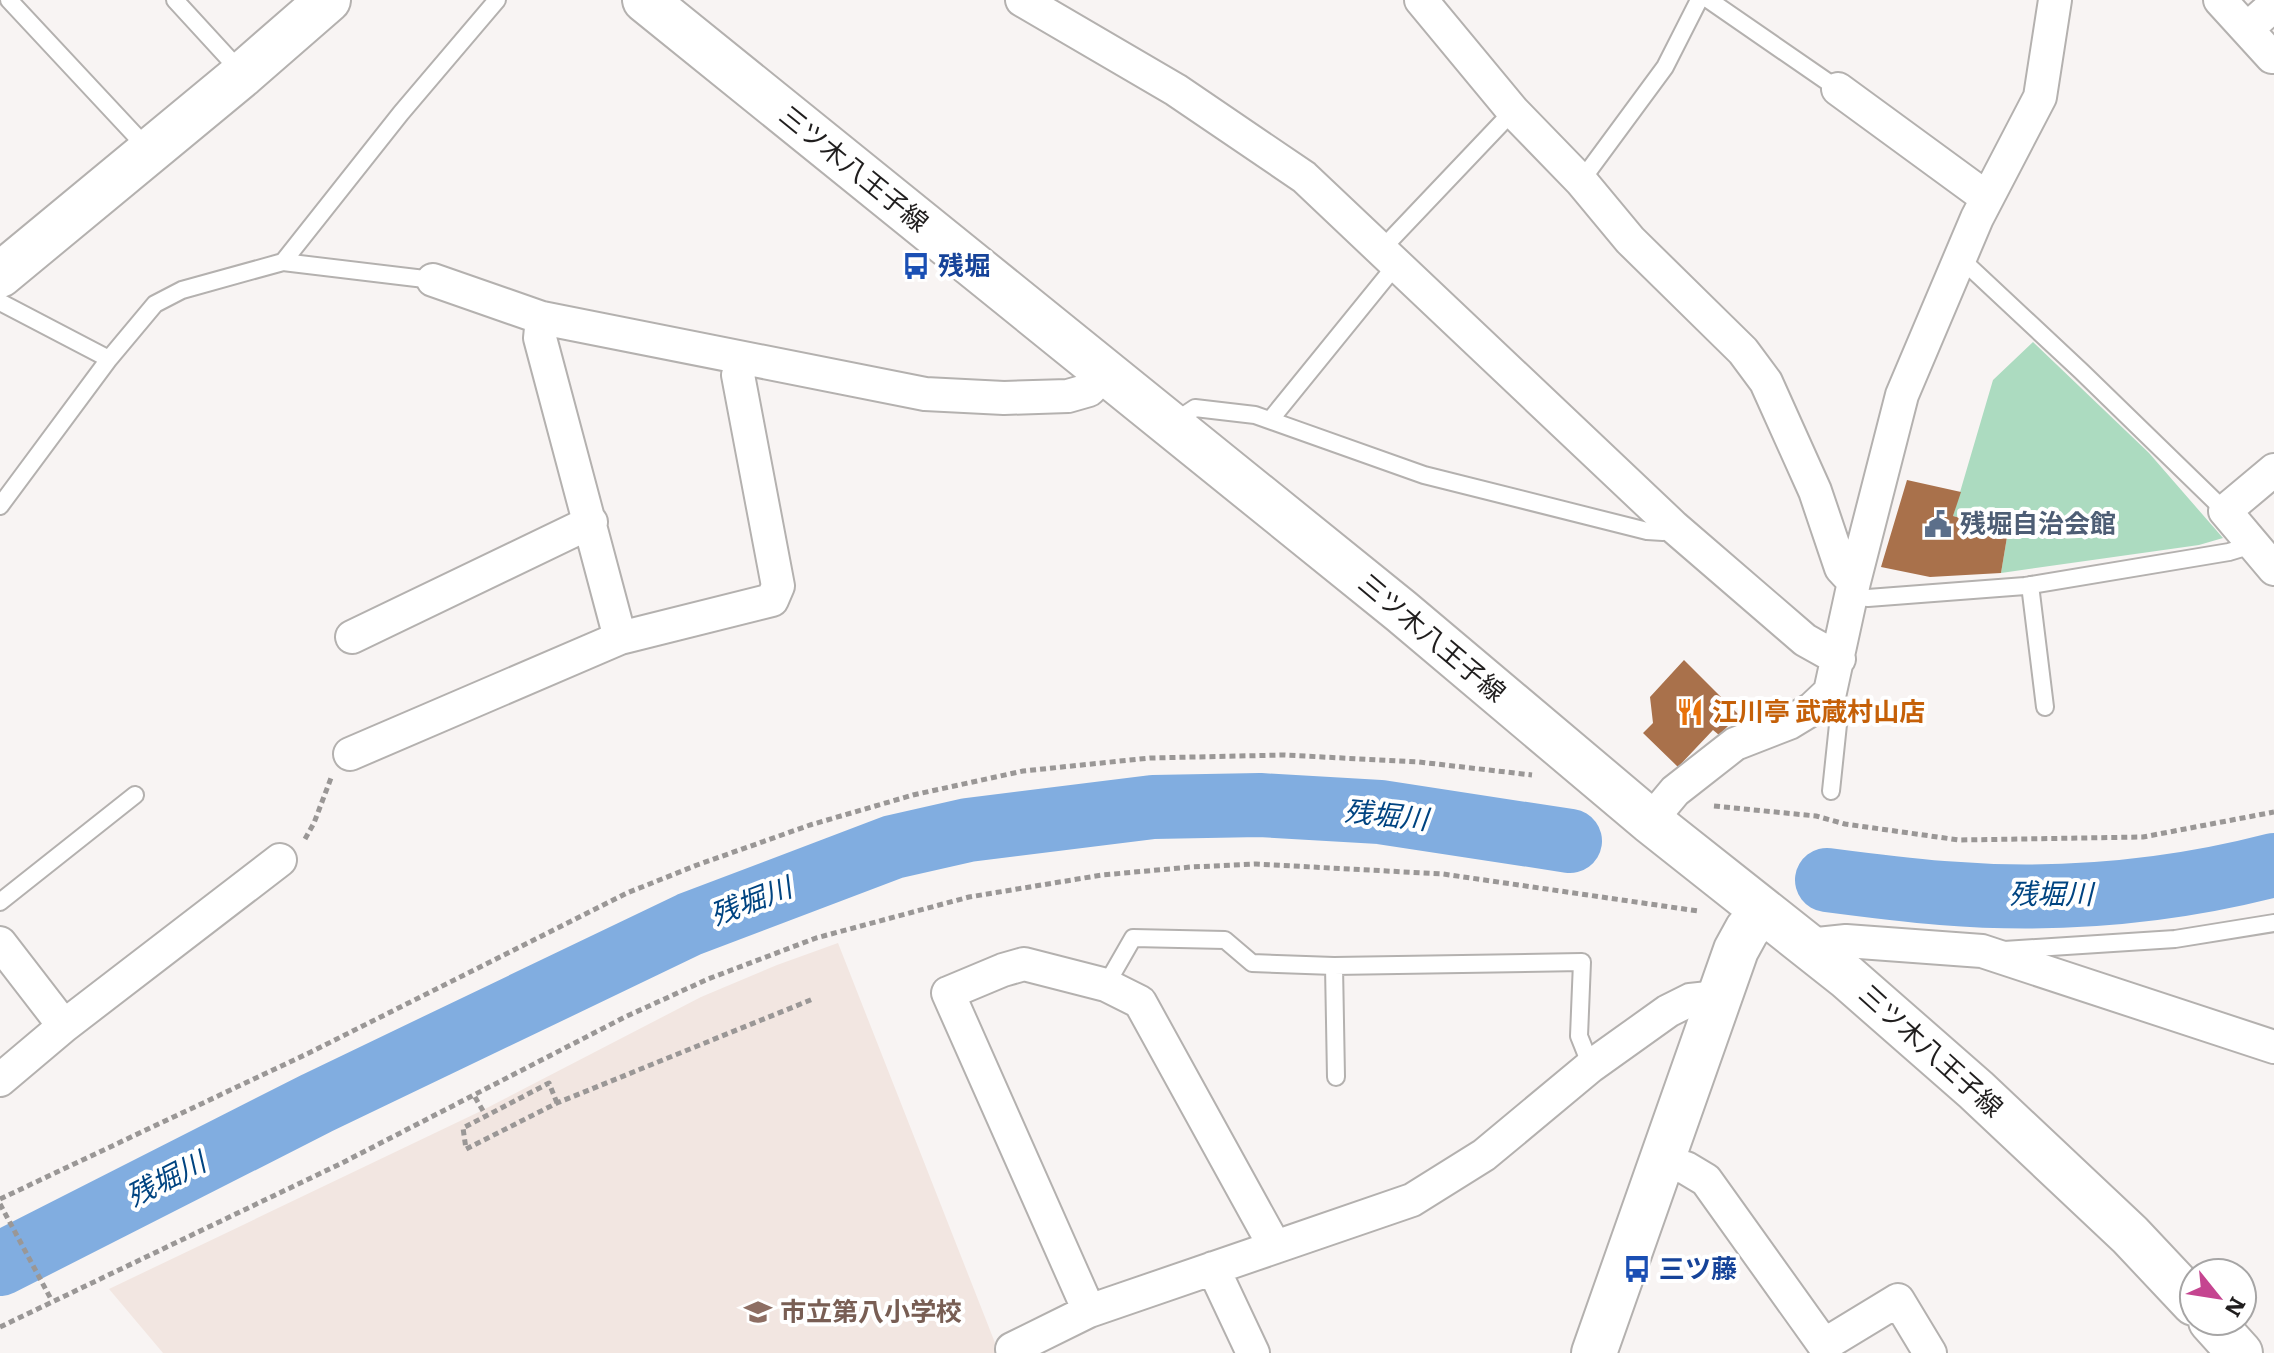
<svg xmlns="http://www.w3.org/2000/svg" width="2274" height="1353" viewBox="0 0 2274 1353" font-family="Literata,'Noto Sans JP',serif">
<rect width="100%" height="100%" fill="#f8f4f3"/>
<!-- built -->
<path fill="#f2e6e1" d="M838 943 999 1353H163L109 1289 483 1110 701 997 777 965Z"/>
<!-- green -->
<path fill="#acdbc0" d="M2033 342 2149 453 2223 538 2199 545 2001 573 2008 531 1953 516 1993 380Z"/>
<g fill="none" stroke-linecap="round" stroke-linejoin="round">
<!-- river -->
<path stroke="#81ade0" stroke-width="64" d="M1827 880C1865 885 1904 890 1942 893 2053 902 2166 893 2274 865
M0 1264 317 1103 690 924 893 847 968 830 1153 807 1260 805 1380 812 1570 841"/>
</g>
<!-- building -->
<path fill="#a9714b" d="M1907 480 1961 492 1953 516 2008 531 2001 573 1930 577 1881 567Z
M1684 660 1739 715 1719 735 1713 730 1678 767 1643 733 1653 723 1650 697Z"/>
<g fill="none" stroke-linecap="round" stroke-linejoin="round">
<!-- lane casing -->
<g stroke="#b4b1af" stroke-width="20">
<path id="lane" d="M9 0 149 150
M175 0 242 73
M1709 0 1838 89
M1581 181 1665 67 1699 0
M1380 251 1513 111
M1960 258 2081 371 2225 511
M283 262 401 113 497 0
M0 302 109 359
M1271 419 1396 265
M1171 424 1195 408 1255 415 1424 475 1647 531 1663 532 1674 527
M0 506 109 359 155 304 182 290 283 262 433 280
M2030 585 2045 707
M1852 596 1868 598 2025 586 2229 552 2252 545
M1830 692 1839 715 1831 791
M0 902 135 795
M2004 950 2175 939 2274 923
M1334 966 1336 1077
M1106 985 1133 938 1225 940 1252 963 1334 966 1582 962 1579 1036 1591 1066"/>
</g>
<!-- street casing -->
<g stroke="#b4b1af" stroke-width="36">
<path id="street" d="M1022 0 1176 90 1304 177 1674 527 1805 640 1839 659
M1421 0 1513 111 1581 181 1630 240 1743 351 1766 382 1815 491 1841 568 1854 582
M2220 0 2272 57
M2247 29 2274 5
M1838 89 1987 198
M433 280 542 318 925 394 1004 398 1068 396 1089 390 1105 373
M542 318 540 338 620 638 772 600 778 586 738 375 743 359
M2274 470 2225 511 2274 569
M352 637 591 522
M350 754 620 638
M1650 821 1675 791 1735 744 1789 723 1812 709 1830 692 1854 582 1902 395 1977 218 2040 97 2055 0
M0 943 64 1026
M1808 945 1846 941 1982 951 2274 1047
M0 1080 64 1026 280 860
M1662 1161 1686 1168 1706 1180 1824 1345 1898 1300 1930 1353
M1213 1268 1253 1353
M1089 1311 948 993 1003 970 1024 964 1106 985 1140 1002 1275 1247
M1013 1353 1012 1349 1089 1311 1412 1200 1484 1155 1591 1066 1668 1011 1690 1000 1718 997"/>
</g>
<!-- secondary casing -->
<g stroke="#b4b1af" stroke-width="48">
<path id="secondary" d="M645 0 1401 611 1650 821 1847 977 1976 1090 2130 1235 2194 1303
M0 275 243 74 328 0
M2211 1321 2240 1353
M1594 1353 1736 950 1747 930 1763 911"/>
</g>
<!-- path -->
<path stroke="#9a9796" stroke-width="5" stroke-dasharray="6 4" stroke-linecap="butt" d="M1714 806 1816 816 1845 824 1959 840 2143 837 2274 812
M305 839 314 823 331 778
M475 1097 486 1116
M557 1103 549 1083 463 1128 466 1149 557 1103 813 999
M0 1199 313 1051 627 893 697 865 810 825 913 795 1023 771 1150 758 1284 755 1419 762 1532 775
M0 1204 52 1301
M0 1327 342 1163 625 1017 708 979 816 938 969 897 1102 875 1191 867 1256 864 1443 874 1698 911"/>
<!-- lane -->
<use href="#lane" stroke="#fff" stroke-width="16"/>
<!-- street -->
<use href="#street" stroke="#fff" stroke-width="32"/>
<!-- secondary -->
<use href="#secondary" stroke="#fff" stroke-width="44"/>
</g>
<!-- icons -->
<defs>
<g id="bus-bare" transform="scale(2.16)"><path d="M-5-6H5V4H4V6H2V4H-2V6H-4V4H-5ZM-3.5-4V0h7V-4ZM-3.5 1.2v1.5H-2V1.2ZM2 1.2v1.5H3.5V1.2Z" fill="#1a4fb4" stroke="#fff" stroke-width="2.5" paint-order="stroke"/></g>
<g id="civic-bare" transform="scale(2.16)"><path d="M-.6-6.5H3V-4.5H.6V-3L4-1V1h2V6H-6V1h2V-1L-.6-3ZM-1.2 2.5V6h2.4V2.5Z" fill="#5c6f8a" stroke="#fff" stroke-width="2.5" paint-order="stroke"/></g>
<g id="restaurant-bare" transform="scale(2.16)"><path d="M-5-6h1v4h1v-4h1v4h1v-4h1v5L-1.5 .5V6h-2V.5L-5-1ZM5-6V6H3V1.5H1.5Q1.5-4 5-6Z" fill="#e8710a" stroke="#fff" stroke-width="2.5" paint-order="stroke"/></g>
<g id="school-bare" transform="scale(2.16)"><path d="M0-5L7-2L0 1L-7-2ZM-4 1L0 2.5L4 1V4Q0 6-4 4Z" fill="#8d6e63" stroke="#fff" stroke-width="2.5" paint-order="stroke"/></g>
</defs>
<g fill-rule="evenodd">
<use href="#bus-bare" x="916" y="266"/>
<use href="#civic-bare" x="1938" y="524"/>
<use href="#restaurant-bare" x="1690" y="712"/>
<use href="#bus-bare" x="1637" y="1269"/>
<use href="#school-bare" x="758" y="1312"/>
</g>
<g text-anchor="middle" stroke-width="8" stroke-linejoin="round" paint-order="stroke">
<!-- street labels -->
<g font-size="26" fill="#201e1e" stroke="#fff">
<text transform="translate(854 169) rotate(39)" y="9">三ツ木八王子線</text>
<text transform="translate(1432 638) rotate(40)" y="9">三ツ木八王子線</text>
<text transform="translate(1931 1051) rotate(42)" y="9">三ツ木八王子線</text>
</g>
<!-- transit labels -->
<g font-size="26" font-weight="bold" fill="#164399" stroke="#fff" text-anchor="start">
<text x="938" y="275">残堀</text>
<text x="1659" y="1278">三ツ藤</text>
</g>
<!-- service labels -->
<g font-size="26" font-weight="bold" fill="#4e5e75" stroke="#fff" text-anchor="start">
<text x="1960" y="533">残堀自治会館</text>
</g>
<!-- food labels -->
<g font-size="26" font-weight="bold" fill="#c56008" stroke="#fff" text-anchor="start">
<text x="1712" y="721">江川亭 武蔵村山店</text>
</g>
<!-- education labels -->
<g font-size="26" font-weight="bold" fill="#785e54" stroke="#fff" text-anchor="start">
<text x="780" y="1321">市立第八小学校</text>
</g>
<!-- water labels -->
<g font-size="28" font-style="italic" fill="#004481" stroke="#fff">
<text transform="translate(1386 815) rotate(6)" y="10">残堀川</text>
<text x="2051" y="904">残堀川</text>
<text transform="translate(751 901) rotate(-21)" y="10">残堀川</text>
<text transform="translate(166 1179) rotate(-27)" y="10">残堀川</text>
</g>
</g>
<!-- north arrow -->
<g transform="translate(2218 1297) rotate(120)"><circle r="38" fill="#ffffff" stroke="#a6a5a5" stroke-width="2"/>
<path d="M0-6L14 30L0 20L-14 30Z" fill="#c54590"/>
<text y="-12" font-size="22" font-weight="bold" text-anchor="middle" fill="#201e1e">N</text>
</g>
</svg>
